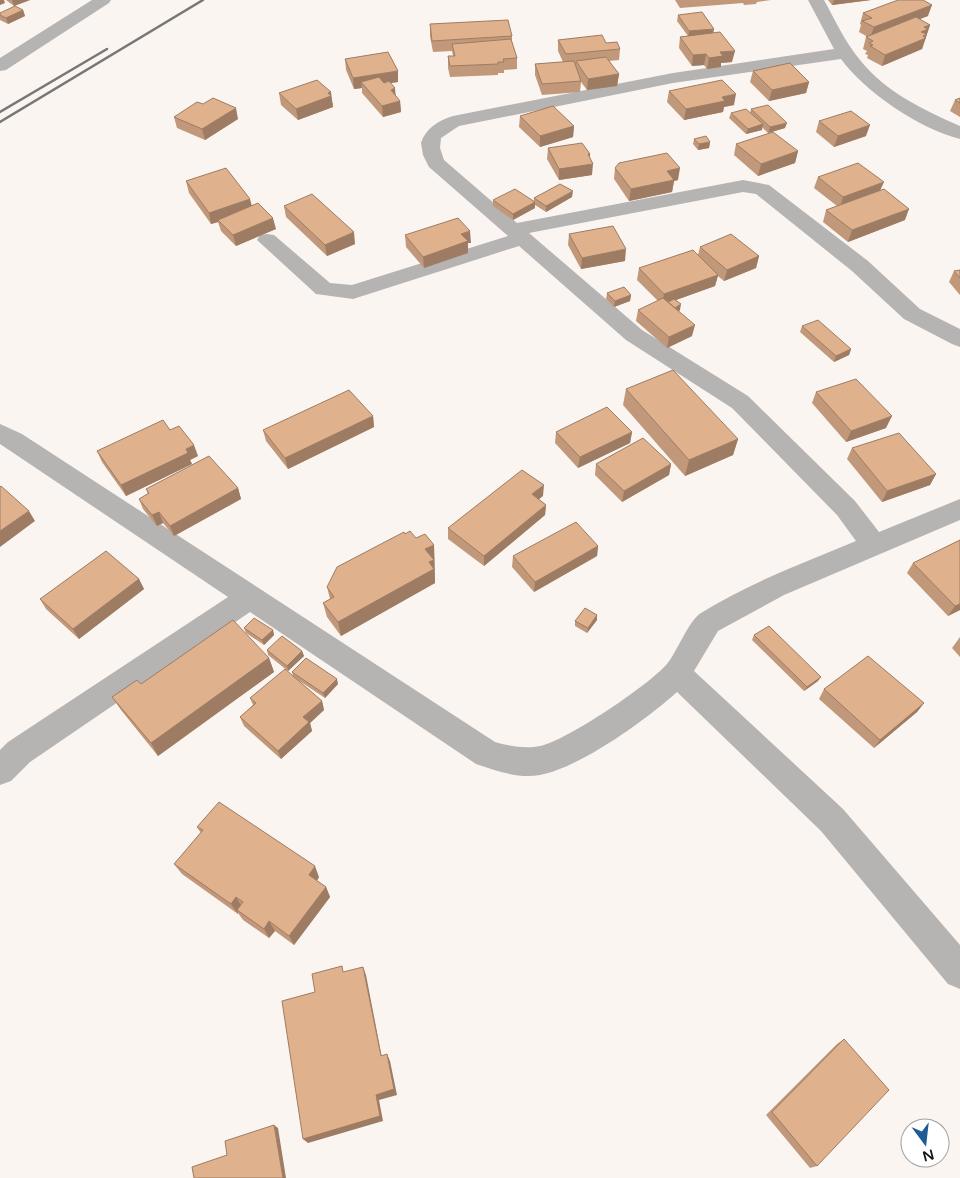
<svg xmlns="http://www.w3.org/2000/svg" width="960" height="1178" viewBox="0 0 960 1178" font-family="'Varela Round',sans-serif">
<rect width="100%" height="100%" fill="#faf5f1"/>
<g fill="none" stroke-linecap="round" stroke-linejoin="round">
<!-- minor -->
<path fill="#b6b3b3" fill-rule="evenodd" d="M92 0H111L109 3 6 70 0 71V58Z
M808 0H824C835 20 845 42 860 60 885 92 924 110 960 126V139C920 129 865 92 841 59L673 83 459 126 441 138 440 148 444 160 517 223 743 180 769 185 868 261 920 309 960 329V347L952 344 904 319 852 271 756 194 743 192 529 233 642 330 748 396 855 501 879 532 960 499V520L784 595 718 631 694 671 843 809 960 945V989L948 984 821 831 677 692C646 720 581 767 540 775 519 779 496 771 476 764L250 612 30 762 11 781 0 785V750L8 742 228 597 0 444V424L22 434 495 742C508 746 526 749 540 746 566 741 649 685 667 664 677 652 689 620 701 613 749 583 803 563 856 541L837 515 732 408 626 340 519 246 353 299 316 294 257 240 260 235 267 234 274 235 330 283 352 285 508 236 429 167 423 155 421 143C425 129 439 120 453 116L673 73 834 49Z"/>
<!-- rail -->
<path stroke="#797674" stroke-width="2.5" d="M0 112 107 49
M0 122 203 0"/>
</g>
<!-- wall -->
<path fill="#c19879" d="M6 0H30L14 6Z
M675 0H771L757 2 756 4 744 5 743 3 680 8Z
M828 0H871L832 5Z
M23 10 25 16 8 24 0 20V13Z
M863 13 928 16 919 19 930 25 922 49 882 66 867 58 868 55 865 54 867 51 863 49 866 37H868L859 32 861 25 860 24Z
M678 15 713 33 732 62 721 63V67L707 69 704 65 692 66 679 48 680 37 688 36 677 21Z
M430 24 512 36V42L517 58V69L504 70V73H498V75L450 77 448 68V56H453L452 51 433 52 430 36Z
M558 40 606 43 620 49 619 60 609 61 619 74 617 86 587 90 581 82 580 92 542 95 535 75V64L563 62 558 51Z
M345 59 398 82 390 83 396 96 400 101 401 112 383 117 362 93V88L354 89 346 70Z
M753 71 809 82 806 93 769 101 750 82Z
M669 91 734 105 724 107 723 112 684 120 667 102Z
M279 93 333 103V107L298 120 281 105Z
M960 98V117L950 111 955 100Z
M203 104 238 119 205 140 177 128 174 117Z
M751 109 785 128 768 133 762 127V130L746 134 729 118 731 113H750Z
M520 116 574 126 573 137 540 147 519 127Z
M819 121 866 136 834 147 816 132Z
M694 139 710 142 709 148 698 150 693 144Z
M736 144 798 151 795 163 758 176 734 155Z
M548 148 590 154V158L592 175 559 180 547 159Z
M615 168 678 180 674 181 672 192 629 201 614 179Z
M818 177 880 191 905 220 848 242 823 222 826 210 837 206 814 188Z
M186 181 252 206 276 229 236 246 221 231 218 222 211 224 189 193Z
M572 197 546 212 535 205V208L513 220 493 206V200L534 201V198Z
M284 206 355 244 327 256 286 217Z
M569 234 625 261 581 269 568 245Z
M405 235 471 243H468V253L424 268 406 247Z
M700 247 759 256 756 268 724 281 718 276 715 286 676 300 680 310 679 311 692 336 667 348 636 321 638 310 658 301 637 280 639 268 698 255Z
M960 270V295L949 282 954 271Z
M607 293 631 295 630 301 614 307 606 299Z
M802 326 851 349 849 355 834 362 800 332Z
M626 389 738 439 733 455 685 476 623 405Z
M816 392 886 428 846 442 812 403Z
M373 416 374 427 288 469 266 441 263 430Z
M170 430 198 456 190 460 192 464 126 496 102 462 97 451Z
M556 432H632L630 443 578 468 555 443Z
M852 448 936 474 930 485 882 502 847 459Z
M596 464H671L669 475 622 502 595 475Z
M238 488 241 499 174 536 163 523 157 526 143 509 139 499 148 494 146 489Z
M543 496 539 499 546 505 545 515 484 566 448 539V528Z
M416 538 434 545 435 583 341 636 327 617 323 603 330 599 327 587Z
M960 540V610L948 616 907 573 913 563Z
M598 546 597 556 534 592 512 567 513 556Z
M139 579 144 589 79 639 46 609 40 599Z
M597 615V620L587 633 575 626V621Z
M244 628 273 630 274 635 264 645 246 633Z
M754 635 818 681 804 691 752 640Z
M960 637V657L952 648Z
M267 650 302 651 304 656 288 671 268 655Z
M269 658 274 672 158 756 121 710 112 697 141 684Z
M292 672 338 684 325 698 295 678 322 701 324 710 310 723 312 731 281 759 244 726 240 717 253 705 250 698 293 676Z
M824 689 924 703 917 712 874 748 819 699Z
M197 827 319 877 317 881 326 887 330 897 294 945 275 931 269 938 243 920 238 913V914L182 874 174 864 201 833Z
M844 1039 817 1166 810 1168 766 1115 837 1044Z"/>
<!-- shaded-wall -->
<path fill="#9d7c63" d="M0 0H4L5 3 0 5Z
M12 0H30L14 6Z
M834 0H871L832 5Z
M932 5 928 16 870 38 874 27Z
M23 10 25 16 8 24 6 18Z
M930 25 922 49 882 66 885 55 921 32 924 27Z
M714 29 713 34 688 37 689 31Z
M735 51 732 62 721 63V67L707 69 709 58 720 52Z
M706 54 704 65 692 66 693 55Z
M398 71V82L365 87 361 82 362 88 354 89 353 78Z
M619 74 617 86 587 90 588 79Z
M809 82 806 93 769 101 772 90Z
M395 88 396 100 391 90Z
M331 92 333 107 298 120 296 109Z
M736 94 734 105 724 107 723 112 684 120 686 109 722 97Z
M400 101 401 112 383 117 382 106Z
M236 108 238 119 205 140 202 129Z
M787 123 785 128 768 133 770 127Z
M763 124 762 130 746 134 748 129Z
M870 125 866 136 834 147 838 136Z
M574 126 573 137 540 147V136Z
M710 142 709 148 698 150 699 144Z
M798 151 795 163 758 176 761 164Z
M588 154H590L589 165 593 164 592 175 559 180V169Z
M680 168 678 180 674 181 672 192 629 201 631 189 667 171Z
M884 182 879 193 840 208 843 197Z
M573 191 572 197 546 212V206Z
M250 199 253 210 218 220V222L211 224 209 213Z
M535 202V208L513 220V214Z
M909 209 905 220 848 242 852 230Z
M273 218 276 229 236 246 233 235Z
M470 231 471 243H468V253L424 268 423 257 461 234Z
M354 232 355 244 327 256 325 245Z
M626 249 625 261 581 269 582 258Z
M759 256 756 268 724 281 727 270Z
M718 275 715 286 662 305 664 294Z
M631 295 630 301 614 307 615 301Z
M681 304 680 310 672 315 673 309Z
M695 325 692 336 667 348 669 337Z
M851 349 849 355 834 362 836 356Z
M373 416 374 427 288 469 285 458Z
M892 416 886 428 846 442 851 431Z
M632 432 630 443 578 468 580 457Z
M738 439 733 455 685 476 689 460Z
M194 445 198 456 190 460 192 464 126 496 121 485Z
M671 464 669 475 622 502 624 491Z
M936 474 930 485 882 502 887 491Z
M544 485 543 496 531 505 532 494Z
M238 488 241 499 174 536 170 526Z
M546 505 545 515 484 566V556Z
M29 511 35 521 0 547V531Z
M159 512 163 523 157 526 152 515Z
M434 545 435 583 341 636 338 622 425 549Z
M598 546 597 556 534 592 535 582Z
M139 579 144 589 79 639 73 629Z
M960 604V610L948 616 955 606Z
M597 615V620L587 633 588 628Z
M273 630 274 635 264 645 262 640Z
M302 651 304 656 288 671 287 666Z
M269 658 274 672 158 756 151 743Z
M821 677 818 681 804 691 807 687Z
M337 679 338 684 325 698 323 693Z
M322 701 324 710 310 723 312 731 281 759 278 751 303 717Z
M924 703 917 712 874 748 880 740Z
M315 866 319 877 313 886 309 875Z
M326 887 330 897 294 945 289 936Z
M236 897 242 907 237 910 238 913V914L231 904Z
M269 921 275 931 269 938 264 929Z
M363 967 366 975 383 1063 381 1056Z
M387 1054 390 1061 397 1095 379 1100 383 1121 308 1143 303 1139 376 1095Z
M274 1125 278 1128 286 1178H283Z"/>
<!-- building -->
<path fill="#e0b18d" stroke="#9d7c63" d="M898 0H923L932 5 874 27 862 21 872 18 863 13Z
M15 6 23 10 6 18 0 15V13Z
M702 12 714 29 689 31 678 15Z
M916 17 930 25 924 27 928 29 921 32 927 34 923 36 926 38 885 55 870 46 873 45 869 43 873 41 866 37Z
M508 20 512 36 432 41 430 24Z
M720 32 735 51 720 52 723 56 709 58 706 54 693 55 680 37Z
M602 35 606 43 617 42 620 49 566 54 558 40Z
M511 39 517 58 503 59 504 62H498V64L450 66 448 56H455L452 44Z
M388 52 398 71 353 78 345 59Z
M606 57 619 74 588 79 576 61Z
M574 61 581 81 542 84 535 64Z
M790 63 809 82 772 90 753 71Z
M379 77 384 83 389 81 395 88 391 90 400 101 382 106 361 82Z
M317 80 331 92 328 93 331 96 296 109 279 93Z
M722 80 736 94 722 97 725 101 686 109 669 91Z
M213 98 236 108 202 129 174 117 197 102 203 104Z
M960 98V103L955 100Z
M768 105 787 123 770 127 751 109Z
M553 106 574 126 540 136 520 116Z
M746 109 763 124 748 129 731 113Z
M851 111 870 125 838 136 819 121Z
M773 132 798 151 761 164 736 144Z
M706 136 710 142 699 144 694 139Z
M582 143 590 154H588L593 164 559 169 548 148Z
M667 153 680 168 667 171 674 180 631 189 615 168 619 163Z
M858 163 884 182 843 197 818 177Z
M226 168 250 199 209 213 186 181Z
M560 184 573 191 546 206 534 198Z
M515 189 535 202 513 214 493 200Z
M884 189 909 209 852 230 826 210Z
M312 194 354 232 325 245 284 206Z
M258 203 273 218 233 235 218 220Z
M458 218 470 231 461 234 468 241 423 257 405 235Z
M613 226 626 249 582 258 569 234Z
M731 234 759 256 727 270 700 247Z
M693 250 718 275 664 294 639 268Z
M960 270V278L954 271Z
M624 287 631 295 615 301 607 293Z
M663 298 695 325 669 337 638 310Z
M674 299 681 304 675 308 668 302Z
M818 320 851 349 836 356 802 326Z
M673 370 738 439 689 460 626 389Z
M856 379 892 416 851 431 816 392Z
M349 390 373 416 285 458 263 430Z
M607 407 632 432 580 457 556 432Z
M163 420 170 430 179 426 194 445 186 449 188 453 121 485 97 451Z
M899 433 936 474 887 491 852 448Z
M643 438 671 464 624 491 596 464Z
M209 456 238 488 170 526 159 512 152 515 139 499 149 493 146 489Z
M522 470 544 485 532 494 546 505 484 556 448 528Z
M1 486 29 511 0 531V487Z
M576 522 598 546 535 582 513 556Z
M410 531 416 538 425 534 434 545 425 549 434 560 429 562 434 569 338 622 323 603 334 597 327 587 337 567 404 532 405 534Z
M960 540V604L955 606 913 563Z
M106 551 139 579 73 629 40 599Z
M585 608 597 615 588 628 575 621Z
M254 618 273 630 262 640 244 628Z
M233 620 269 658 151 743 112 697 137 680 141 684Z
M769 626 821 677 807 687 754 635Z
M282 636 302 651 287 666 267 650Z
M868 656 924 703 880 740 824 689Z
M306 658 337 679 323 693 292 672Z
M285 669 322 701 303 717 309 722 278 751 240 717 256 703 250 698Z
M219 802 315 866 309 875 326 887 289 936 269 921 264 929 237 910 243 902 236 897 231 904 174 864 203 830 197 827Z
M342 966 343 972 363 967 381 1056 387 1054 394 1089 376 1095 380 1116 303 1139 282 1001 315 992 312 974Z
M844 1039 889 1090 817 1166 772 1112Z
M274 1125 283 1178H194L192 1167 227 1155 225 1141Z"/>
<!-- north arrow -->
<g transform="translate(925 1143) rotate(165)"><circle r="24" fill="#ffffff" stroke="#a2a1a1"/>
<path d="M0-4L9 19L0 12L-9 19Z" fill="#1f5c93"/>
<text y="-8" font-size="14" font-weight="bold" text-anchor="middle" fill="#171514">N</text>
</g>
</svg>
